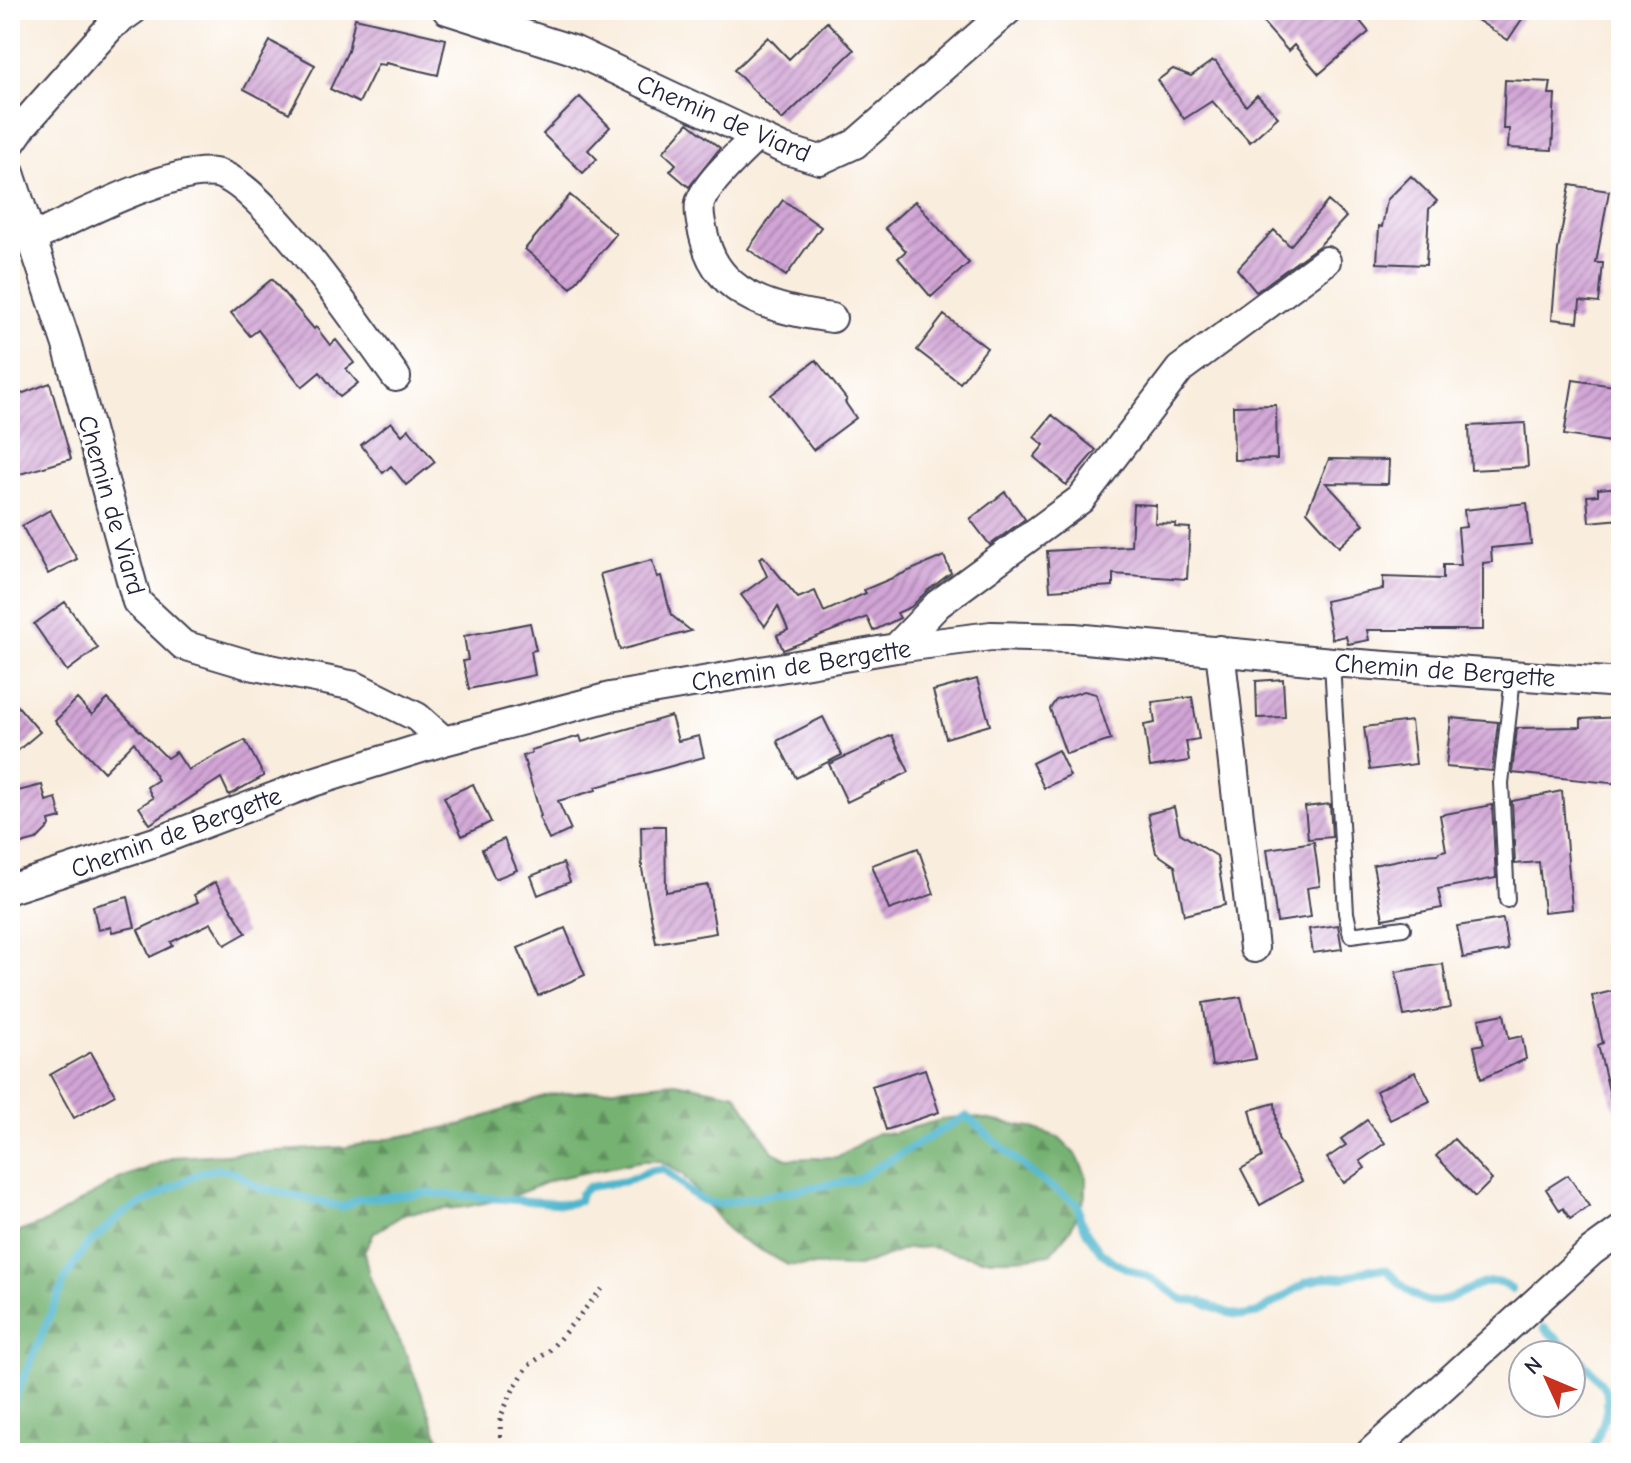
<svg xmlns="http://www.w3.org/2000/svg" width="1631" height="1463" viewBox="0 0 1631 1463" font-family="'Comic Neue',sans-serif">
<defs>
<pattern id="forest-firs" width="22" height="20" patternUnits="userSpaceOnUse" patternTransform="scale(2)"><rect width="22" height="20" fill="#76b272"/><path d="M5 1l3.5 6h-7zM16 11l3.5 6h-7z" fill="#60905f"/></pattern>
<pattern id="building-hatch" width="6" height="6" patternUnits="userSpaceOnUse" patternTransform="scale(2)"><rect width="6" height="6" fill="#d2a5d6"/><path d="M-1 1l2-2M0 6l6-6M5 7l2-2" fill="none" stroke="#aa86af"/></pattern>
</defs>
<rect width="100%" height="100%" fill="#fff"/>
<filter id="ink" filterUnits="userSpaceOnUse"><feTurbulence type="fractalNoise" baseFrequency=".0125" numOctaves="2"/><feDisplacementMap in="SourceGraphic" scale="16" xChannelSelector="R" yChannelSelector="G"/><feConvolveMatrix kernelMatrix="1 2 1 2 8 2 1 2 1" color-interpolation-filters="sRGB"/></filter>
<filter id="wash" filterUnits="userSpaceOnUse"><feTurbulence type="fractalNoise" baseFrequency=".006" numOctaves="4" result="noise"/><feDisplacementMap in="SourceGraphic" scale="32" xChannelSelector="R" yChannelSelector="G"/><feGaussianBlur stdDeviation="1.8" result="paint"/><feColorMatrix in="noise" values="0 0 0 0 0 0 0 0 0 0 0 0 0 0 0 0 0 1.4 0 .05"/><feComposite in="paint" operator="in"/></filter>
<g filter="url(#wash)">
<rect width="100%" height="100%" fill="#f9eddd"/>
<!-- forest -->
<path fill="url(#forest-firs)" stroke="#4c6a56" stroke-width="2" d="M675 1082 736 1094 773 1152 787 1159 837 1157 877 1133H893L944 1119 966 1116 1030 1127 1058 1137 1077 1156 1086 1175V1194L1070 1230 1050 1254 1014 1259H980L930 1247 906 1249 858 1267 788 1265 731 1234 683 1175 661 1161H641L554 1179 508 1198 465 1207 406 1213 374 1233 364 1252 369 1275 389 1324 404 1349 445 1453H10V1235L46 1222 117 1180 174 1157 347 1147 464 1124 546 1095Z"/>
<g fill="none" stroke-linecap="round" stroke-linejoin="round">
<!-- stream -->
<path stroke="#4eb5cd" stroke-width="8" d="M1544 1328C1560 1343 1599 1372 1606 1392 1612 1409 1597 1437 1591 1453
M10 1411 65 1279 86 1246 122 1214 201 1172 220 1169 236 1173 257 1187 342 1207 359 1199 426 1193 567 1204 579 1201 581 1193 588 1187 626 1181 652 1170 663 1169C683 1183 692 1202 718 1204L855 1180 966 1116 1035 1176 1078 1204 1080 1218 1087 1233 1101 1252 1115 1263 1153 1279 1183 1300 1199 1301 1229 1313 1243 1316 1258 1313 1307 1282 1328 1277 1343 1278 1371 1269 1386 1270C1398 1280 1411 1297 1427 1301 1456 1308 1484 1265 1511 1289"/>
</g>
<g id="blocks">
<!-- building -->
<path fill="url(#building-hatch)" d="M1252 10H1351L1369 32 1319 74 1294 45 1288 51Z
M1462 10H1528L1508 40Z
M355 18 446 39 438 75 386 63 385 65 378 64 359 103 330 89 348 51Z
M827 22 854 50 782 120 734 70 768 37 789 59Z
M270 41 315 65 289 113 244 89Z
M1212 61 1216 62 1246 106 1257 95 1278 117 1250 142 1212 101 1184 119 1158 80 1173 69 1191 76Z
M1505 80 1551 82 1549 94H1555L1552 150 1508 148 1509 129H1503Z
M580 97 610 127 588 150 597 159 583 173 543 134Z
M688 123 720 148 689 187 670 171 676 164 663 152Z
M1411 176 1437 201 1429 209 1426 265 1377 263 1379 226 1382 227 1387 200Z
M1570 185 1609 191 1596 263H1603L1599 303 1580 301 1578 322 1552 319 1558 250Z
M570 195 616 234 571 288 525 249Z
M783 200 821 227 786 276 748 249Z
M915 201 969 263 931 297 898 258 906 251 885 228Z
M1328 201 1346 217 1320 245 1256 292 1237 269 1274 230 1290 246Z
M272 279 314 329 316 327 330 345 336 340 354 363 346 369 358 383 340 397 320 372 302 387 258 330 250 336 231 313Z
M944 315 987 348 960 383 917 350Z
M816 360 847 400 845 402 856 418 813 450 771 395Z
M1573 380 1621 387V421L1617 443 1564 435Z
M50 383 71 459 10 477V398Z
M1276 405 1277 459 1234 460 1233 406Z
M1052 415 1096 450 1066 485 1034 457 1044 445 1034 437Z
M391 422 402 435 409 429 435 462 406 485 391 466 383 473 361 445Z
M1525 423 1528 467 1471 470 1469 426Z
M1329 459 1389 460 1388 484 1326 483 1364 524 1339 547 1307 511Z
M1621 487V519L1589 522 1587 496 1598 495V489Z
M1005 492 1025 519 990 545 970 519Z
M1527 503 1531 544 1491 548 1492 562 1483 563V630H1367L1369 640 1348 644 1346 636 1332 639 1325 601 1383 589V577L1443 579V565H1461L1458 528 1466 527 1464 510Z
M1133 504 1156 505 1155 523 1176 524 1175 527 1190 528 1187 579 1113 574V586L1050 590 1047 551 1131 546Z
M50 510 77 559 48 574 22 526Z
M763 556 798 598 815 591 824 612 866 593 864 590 944 556 951 573 928 590 911 607 897 613 900 618 873 631 867 617 783 650 777 635 788 630 778 606 765 626 741 595 767 576 759 558Z
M652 560 657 577 661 576 671 615 691 631 620 650 600 574Z
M65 602 98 648 67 671 34 624Z
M530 623 536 650 531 651 535 675 469 689 463 661 468 660 464 636Z
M977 679 990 725 946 738 933 691Z
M1283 679 1285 717 1257 718 1256 681Z
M1084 691 1096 694 1111 740 1066 754 1050 709 1056 700Z
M10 697 40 732 10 757Z
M1192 697 1199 739 1186 741 1189 761 1150 767 1144 725 1155 723 1152 702Z
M77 699 92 715 108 699 167 758 176 752 188 770 245 740 264 776 229 795 221 778 150 824 139 807 153 798 147 787 158 780 134 742 104 772 55 721Z
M671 716 678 741 699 736 704 757 596 787V790L558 801 571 830 549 840 539 817 541 816 523 756 532 753 531 750 580 736 582 742Z
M823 717 842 755 796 778 777 741Z
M1621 717 1620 784 1512 773 1517 728 1581 727V719Z
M1451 718 1498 722 1492 771 1446 767Z
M1411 721 1416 764 1370 770 1364 727Z
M892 735 909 772 847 802 829 764Z
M1058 750 1070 776 1044 788 1032 763Z
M473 784 491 822 462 836 444 797Z
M42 785 46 801 56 798 61 818 49 821 50 826 36 840 10 847V793Z
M1562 791 1572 909 1544 912 1539 862 1515 864 1512 801Z
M1330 804 1332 837 1308 839 1305 807Z
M1492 805 1496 878 1438 889 1442 908 1383 919 1373 865 1423 855 1438 854 1439 852 1446 850 1440 815Z
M1174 807 1180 833 1217 856 1225 905 1184 915 1175 866 1156 853 1148 814Z
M641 826H665L666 892 708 885 716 933 656 943 642 869Z
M504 839 517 870 495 879 482 849Z
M1314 842 1320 886 1307 888 1311 917 1277 922 1267 849Z
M918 848 934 894 889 910 872 865Z
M563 863 570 882 538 895 531 876Z
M215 882 246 933 225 945 211 923 171 942 173 946 150 957 138 930 198 902 194 895Z
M128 897 135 927 112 932 111 927 98 930 93 906Z
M1503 919 1508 950 1463 958 1457 926Z
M1338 925 1342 949 1313 953 1309 929Z
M565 928 585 975 538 996 518 948Z
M1443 964 1450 1008 1404 1016 1396 972Z
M1621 989V1107L1613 1108 1598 1045 1603 1043 1592 996Z
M1241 997 1256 1059 1212 1066 1203 1003Z
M1504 1014 1509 1039 1522 1036 1526 1059 1481 1079 1474 1046 1484 1044 1479 1019Z
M91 1052 115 1095 74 1118 50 1075Z
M925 1069 939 1112 886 1130 872 1086Z
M1415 1072 1430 1101 1390 1120 1376 1091Z
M1275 1103 1278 1138 1302 1181 1260 1205 1241 1169 1262 1157 1250 1110Z
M1367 1120 1385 1143 1360 1161 1365 1168 1344 1183 1327 1158 1346 1145 1341 1139Z
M1454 1139 1492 1180 1475 1197 1436 1156Z
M1568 1175 1589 1206 1570 1219 1563 1208 1560 1211 1546 1189Z"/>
</g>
</g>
<g filter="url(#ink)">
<use href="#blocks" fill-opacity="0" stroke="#424053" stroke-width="2"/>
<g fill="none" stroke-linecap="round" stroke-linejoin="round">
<!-- service casing -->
<g stroke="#424053" stroke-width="18">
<path id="service" d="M1332 662 1346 913 1351 935 1403 928
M1507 900 1501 783 1513 677"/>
</g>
<!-- minor casing -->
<g stroke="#424053" stroke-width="32">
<path id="minor" d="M447 10 573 50 784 149 820 160 855 144 1008 10
M756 137C742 151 706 183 700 203 698 213 702 229 705 240 719 298 779 311 832 318
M10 144 24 124 112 25 133 10
M10 173 67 345 137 602 183 645 250 665 355 686 417 717 444 741
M31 239C73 219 171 167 215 173 261 179 366 336 396 377
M896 648 938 604 1081 499 1180 369 1326 261
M1220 650 1254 948
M10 889 158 841 313 782 444 741 610 697 896 648 991 636 1074 638 1332 662 1621 683
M1370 1453 1592 1251 1621 1230"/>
</g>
<!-- path -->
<path stroke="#424053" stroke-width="5" stroke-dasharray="2 6" stroke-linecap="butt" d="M501 1453 500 1418 513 1390 528 1366 549 1351 602 1289"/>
<!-- service -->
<use href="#service" stroke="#fff" stroke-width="14"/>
<!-- minor -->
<use href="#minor" stroke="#fff" stroke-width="28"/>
</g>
</g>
<g text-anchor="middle" stroke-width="7" stroke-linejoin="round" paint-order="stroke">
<!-- street labels -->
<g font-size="26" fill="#22223b" stroke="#fff">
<text transform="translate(724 118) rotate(23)" y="9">Chemin de Viard</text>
<text transform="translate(112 505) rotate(74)" y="9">Chemin de Viard</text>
<text transform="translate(801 665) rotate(-9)" y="9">Chemin de Bergette</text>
<text transform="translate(1445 670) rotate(4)" y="9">Chemin de Bergette</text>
<text transform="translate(176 832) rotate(-20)" y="9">Chemin de Bergette</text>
</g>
</g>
<!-- margin -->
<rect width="1631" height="1463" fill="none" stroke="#fff" stroke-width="40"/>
<!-- north arrow -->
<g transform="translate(1547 1379) rotate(314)"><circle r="38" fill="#ffffff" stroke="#a7a7b1" stroke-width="2"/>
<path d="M0-6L14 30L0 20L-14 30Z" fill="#c8321e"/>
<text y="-12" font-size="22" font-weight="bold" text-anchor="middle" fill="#22223b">N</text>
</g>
</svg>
